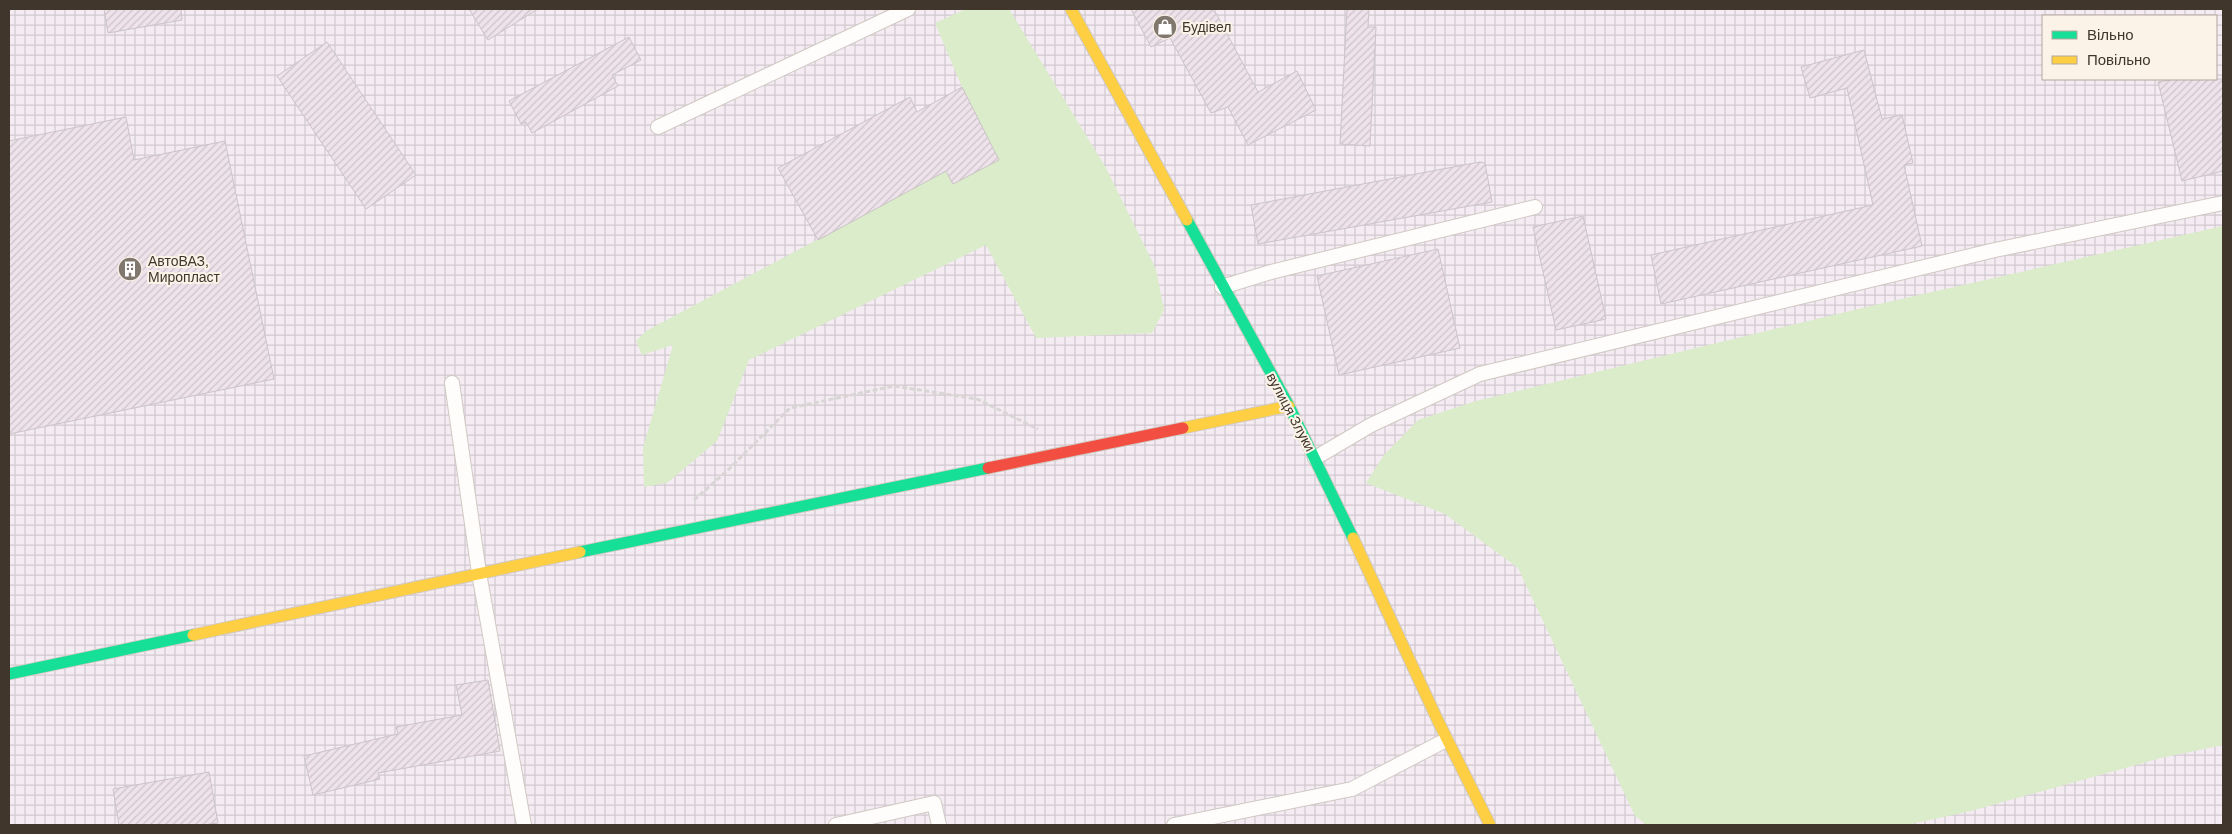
<svg xmlns="http://www.w3.org/2000/svg" width="2232" height="834" viewBox="0 0 2232 834" font-family="Helvetica,sans-serif">
<defs>
<pattern id="industrial-grid" width="8" height="8" patternUnits="userSpaceOnUse" patternTransform="scale(1.25)"><rect width="8" height="8" fill="#f4ebf3"/><path d="M0 4h8M4 0v8" fill="none" stroke="#d2cad0"/></pattern>
<pattern id="building-hatch" width="6" height="6" patternUnits="userSpaceOnUse" patternTransform="scale(1.25)"><rect width="6" height="6" fill="#efe3eb"/><path d="M-1 1l2-2M0 6l6-6M5 7l2-2" fill="none" stroke="#cec3ca"/></pattern>
</defs>
<rect width="100%" height="100%" fill="#f7f2ec"/>
<!-- industrial -->
<path fill="url(#industrial-grid)" fill-rule="evenodd" d="M9 9H2223V825H9ZM2043 16H2216V79H2043Z"/>
<!-- green -->
<path fill="#daecc9" d="M966 9H1009L1106 168 1156 269 1164 310 1152 333 1036 338 986 245 749 360 717 441 667 483 644 487 643 448 673 345 642 355 636 341 646 331 946 171 953 183 999 160 962 87 935 23Z
M2223 226V745L2161 758 1967 812 1906 825H1647L1635 816 1518 568 1445 514 1366 483 1384 455 1418 420 1476 401 1875 305Z"/>
<!-- building -->
<path fill="url(#building-hatch)" stroke="#cbc4c6" d="M104 9H181L182 20 108 33Z
M469 9H538L488 40Z
M1131 9H1211L1216 13 1258 92 1297 71 1316 110 1248 145 1228 107 1211 113 1170 38 1151 47Z
M1347 9H1369L1368 27H1376L1370 146 1340 144Z
M629 37 641 60 612 75 618 86 532 133 526 122 521 124 509 101Z
M327 42 416 175 366 209 277 76Z
M1864 50 1882 119 1902 115 1913 163 1904 165 1922 246 1661 304 1651 255 1873 205 1847 88 1810 98 1801 67Z
M2174 79H2223V171L2182 181 2158 82Z
M962 87 999 160 953 184 946 171 818 240 778 168 910 97 917 112Z
M126 117 134 160 225 141 274 379 9 434V141Z
M1480 162 1485 163 1492 202 1258 244 1251 205Z
M1583 216 1606 319 1556 330 1533 227Z
M1438 249 1460 348 1339 375 1317 276Z
M488 680 500 751 378 773 380 779 313 795 304 756 398 734 396 727 462 715 456 685Z
M209 772 218 823 202 825H119L113 789Z"/>
<g fill="none" stroke-linecap="round" stroke-linejoin="round">
<!-- lane casing -->
<g stroke="#d0c9c2" stroke-width="16">
<path id="lane" d="M658 127 908 9
M1222 287 1271 272 1535 207
M452 383 479 573 524 825
M1315 458 1371 425 1480 374 1995 250 2223 203
M836 825 934 803 939 825
M1174 825 1352 789 1446 740"/>
</g>
<!-- fast casing -->
<g stroke="#d0c9c2" stroke-width="13">
<path id="fast" d="M1187 220 1289 406 1353 538
M580 552 988 468
M9 674 193 635"/>
</g>
<!-- slow casing -->
<g stroke="#d0c9c2" stroke-width="13">
<path id="slow" d="M1071 9 1187 220
M1183 428 1289 406
M1353 538 1438 721 1490 825
M193 635 580 552"/>
</g>
<!-- jam casing -->
<g stroke="#d0c9c2" stroke-width="13">
<path id="jam" d="M988 468 1183 428"/>
</g>
<!-- path -->
<path stroke="#d8d6d4" stroke-width="3" stroke-dasharray="5 2.5" stroke-linecap="butt" d="M694 500 727 471 790 408 894 386 977 399 1038 429"/>
<!-- lane -->
<use href="#lane" stroke="#fefdfc" stroke-width="14"/>
<!-- fast -->
<use href="#fast" stroke="#16e098" stroke-width="11"/>
<!-- slow -->
<use href="#slow" stroke="#ffcf43" stroke-width="11"/>
<!-- jam -->
<use href="#jam" stroke="#f24e42" stroke-width="11"/>
</g>
<!-- icons -->
<defs>
<g id="shop-disc" transform="scale(1.25)"><circle r="9.5" fill="#80786f" stroke="#fcf3e8"/><path d="M-5-2.5h2.3a2.7 3.5 0 0 1 5.4 0H5L5.5 6h-11ZM-1.5-2.5h3a1.5 2.3 0 0 0-3 0Z" fill="#fff"/></g>
<g id="building-disc" transform="scale(1.25)"><circle r="9.5" fill="#80786f" stroke="#fcf3e8"/><path d="M-4-6H4V6H1V3H-1V6H-4ZM-2.5-4.3h1.7v1.8h-1.7ZM.8-4.3h1.7v1.8H.8ZM-2.5-1h1.7V.8h-1.7ZM.8-1h1.7V.8H.8Z" fill="#fff"/></g>
</defs>
<g fill-rule="evenodd">
<use href="#shop-disc" x="1165" y="27"/>
<use href="#building-disc" x="130" y="269"/>
</g>
<g text-anchor="middle" stroke-width="4" stroke-linejoin="round" paint-order="stroke">
<!-- poi labels -->
<g font-size="14" fill="#40362c" stroke="#fcf3e8" text-anchor="start">
<text x="1182" y="32">Будівел</text>
<text x="148" y="266">АвтоВАЗ,<tspan x="148" dy="16">Миропласт</tspan></text>
</g>
<!-- street labels -->
<g font-size="14" fill="#40362c" stroke="#fcf3e8">
<text transform="translate(1291 412) rotate(62)" y="5">вулиця Злуки</text>
</g>
</g>
<!-- border -->
<rect width="2232" height="834" fill="none" stroke="#40362c" stroke-width="20"/>
<!-- legend -->
<rect x="2042" y="15" width="175" height="65" fill="#fcf3e8" stroke="#b1a79d"/>
<rect x="2052" y="31" width="25" height="8" fill="#16e098" stroke="#b1a79d"/>
<text x="2087" y="40" font-size="15" fill="#40362c">Вільно</text>
<rect x="2052" y="56" width="25" height="8" fill="#ffcf43" stroke="#b1a79d"/>
<text x="2087" y="65" font-size="15" fill="#40362c">Повільно</text>
</svg>
